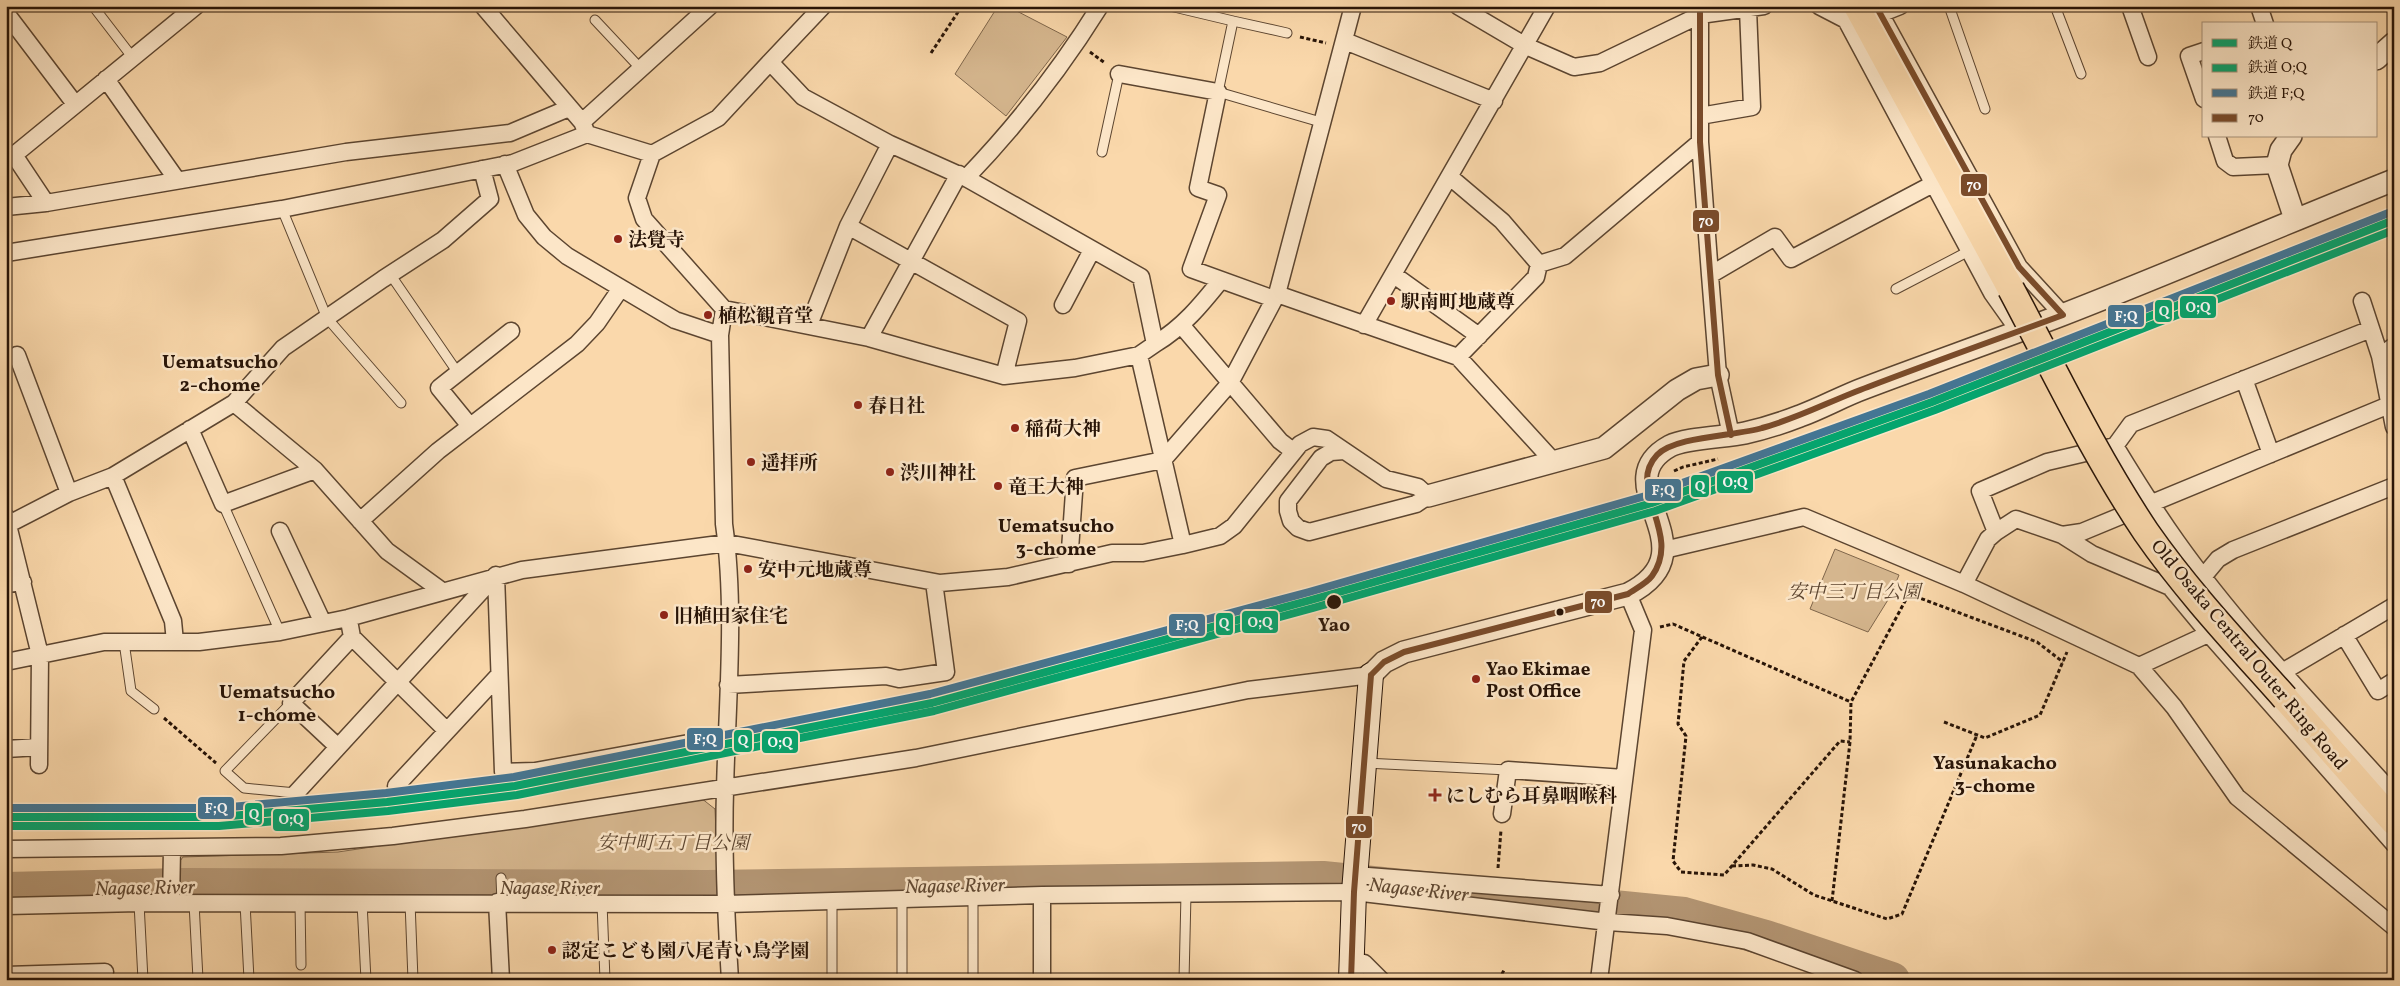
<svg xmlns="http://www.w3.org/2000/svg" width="2400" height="986" viewBox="0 0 2400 986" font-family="Vollkorn,'Noto Serif JP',serif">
<rect width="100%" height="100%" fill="#fad8ab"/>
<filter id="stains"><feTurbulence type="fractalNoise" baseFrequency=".004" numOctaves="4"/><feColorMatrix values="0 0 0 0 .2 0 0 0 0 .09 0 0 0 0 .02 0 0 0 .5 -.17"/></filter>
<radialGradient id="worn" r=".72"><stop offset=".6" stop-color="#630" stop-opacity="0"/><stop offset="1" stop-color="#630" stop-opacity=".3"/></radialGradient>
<!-- green -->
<path fill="#d6b78f" stroke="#7f664b" d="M998 6H1007L1067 37 1006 116 955 74Z
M1835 549 1899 575 1891 595 1868 632 1810 609Z
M701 798 715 809 718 883 179 880 177 865 183 857 338 852Z"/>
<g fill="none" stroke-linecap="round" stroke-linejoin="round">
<!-- river -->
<path stroke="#b39573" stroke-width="36" d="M6 890 183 886 707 888 1323 879 1684 915 1766 938 1892 980"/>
<!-- service casing -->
<g stroke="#5c4530" stroke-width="11">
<path id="service" d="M93 6 133 58
M1170 6 1233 21 1218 92 1324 123
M1949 6 1985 109
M2055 6 2081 74
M595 20 641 69
M1233 21 1287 33
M1102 152 1119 74
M282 209 327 318 401 403
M390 274 458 373
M1896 289 1969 251
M223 504 280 632
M124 642 131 691 154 709
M291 703 225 771 244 788 296 793
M1365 763 1508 770
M501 878 502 902
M973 897V980
M832 901V980
M410 902 413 980
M139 903 143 980
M194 903 198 979
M245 903 249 979
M300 903 301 965
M362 903 366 980
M602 903 605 980
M902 980V899
M1184 980 1186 894"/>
</g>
<!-- minor casing -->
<g stroke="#5c4530" stroke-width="19">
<path id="minor" d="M483 6 582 122 587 134 652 154
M1458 6 1526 46 1574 67 1600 63 1700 15 1764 6
M1700 6V142L1710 275 1718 375 1731 435
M1819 6 1846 20 1992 293 2019 331
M1876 6 2019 267 2063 315
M2130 6 2148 57
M2259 6 2265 24
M6 13 75 104
M1880 14 1900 6
M1345 41 1494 101
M2204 51 2189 56 2204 99
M770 62 803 97 890 144 966 178 1141 277 1155 344 1139 355 1075 368 1004 376 869 338 724 309 644 219 637 198 652 154 718 118Z
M770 62 823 6
M1119 74 1218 92 1198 188 1218 195 1191 269 1274 299
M106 79 177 180
M1700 116 1752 107 1748 9
M582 122 710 6
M2217 136 2225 161 2233 167 2277 165
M505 164 526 215 544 237 567 256 675 320 720 335
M1450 177 1502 221 1539 264
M966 178C1016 126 1062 67 1100 6
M46 203 14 155 196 6
M6 207 46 203 346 152 510 133 569 108
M848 226 1018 321 1004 376
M6 253 282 209 513 163 587 134
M1394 275 1479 336
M1710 275 1775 237 1791 259 1933 184
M1277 294 1458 357 1554 462
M2362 301 2380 356 2394 427
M1063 305 1092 250
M724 309 720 335 724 524C736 609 727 704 725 790 723 853 726 916 730 980
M809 325 848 226 890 144
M1364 325 1547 6
M1182 326 1280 441 1293 451
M869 338 959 174
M1155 344C1183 327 1201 305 1221 280
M17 355 69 493
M2380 356 2394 346
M1458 357 1536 277 1539 264 1565 256 1700 142
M2244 379 2271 454
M234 403 315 470 387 551 442 591
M470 426 439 388 511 331
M190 429 223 504 315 470
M2115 446C2135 479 2155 511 2177 542 2241 632 2320 712 2394 795
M113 476 173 621 175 642
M6 517 40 655 39 765
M360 521 438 451 577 344 597 323 621 288
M9 524 69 493 113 476 234 403 283 348 383 279 443 240 490 199 482 169
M280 531 323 623
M1996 532 1980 491 2047 462 2115 446 2131 424 2371 329
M2062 535 2092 554 2170 587 2203 577 2218 559 2233 550 2394 486
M1183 545 1220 536 1234 526 1300 444 1313 437 1327 439 1386 479 1418 487 1428 496 1416 504 1309 532 1298 528 1291 521 1288 511V501L1321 458 1331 452 1344 451
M1664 550 1804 517 1964 584 2139 666 2174 707 2237 797 2394 927
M1069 564 1075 478 1163 460 1230 383 1277 294 1353 6
M496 575 503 772 535 771 727 736
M6 584 23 582
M1964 584 1988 539 1996 532 2016 519 2062 535 2082 532 2389 405
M2170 587 2209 634 2394 844
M350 626 352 637 447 731
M2344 635 2378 691 2394 681
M6 662 104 642H199L280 632 348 618 522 570 727 543 940 583 1008 577 1112 553H1143L1183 545 1139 355
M2139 666 2219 629
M2284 671 2394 606
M728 685 886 676 899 679 946 672 934 582
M338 747 291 703 352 637
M6 749 39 747
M396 786 499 675
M296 793 496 575
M1502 814 1508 770 1624 778
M6 849 281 846 393 836 525 819 916 758 1248 690 1371 675
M1355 875 1611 895
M497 902 501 980
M171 903 172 849
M6 906 139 903 726 904 1042 895 1354 892 1608 922 1667 926 1747 941 1855 980
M1351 962 1364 963 1381 980
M6 975 105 972
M1042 980V895
M1599 980 1643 630 1628 594"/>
</g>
<!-- tertiary casing -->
<g stroke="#5c4530" stroke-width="24">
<path id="tertiary" d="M2376 59 2394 43
M2291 136 2281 150 2277 165 2295 219
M1428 496 1604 448 1677 390 1696 379 1718 375
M1371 675 1384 662 1404 652 1628 594C1716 549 1601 484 1670 446 1685 438 1726 437 1745 433 1763 429 1782 423 1800 416 1822 408 1843 396 1865 388 1931 363 1997 340 2062 315 2173 272 2283 224 2394 180"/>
</g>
<!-- secondary casing -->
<g stroke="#281407" stroke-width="26">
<path id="secondary" d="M1351 980 1354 892 1371 675"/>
</g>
<!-- primary casing -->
<g stroke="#281407" stroke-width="29">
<path id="primary" d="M1857 6 2011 289
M2285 698 2394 822"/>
</g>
<!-- path -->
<path stroke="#281407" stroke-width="3" stroke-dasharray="4 2.5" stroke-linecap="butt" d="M1300 37 1326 43
M1090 52 1105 63
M931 53 962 6
M1674 471 1683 467 1718 459
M1909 594 2037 642 2063 662
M1660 627 1673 624 1851 702
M1702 637 1684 661 1678 724 1686 736 1673 861 1681 872 1724 875 1840 741 1850 742
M164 718 216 763
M1944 722 1985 738 2040 715 2067 652
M1732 866 1753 865 1772 869 1814 895 1887 919 1902 914 1977 735
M1498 868 1501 830
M1832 901 1850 742 1851 702 1911 590 1919 585
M1499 980 1504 970"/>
<!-- service -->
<use href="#service" stroke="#fce6c8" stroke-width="9"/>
<!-- minor -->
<use href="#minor" stroke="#fce6c8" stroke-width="16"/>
<!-- tertiary -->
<use href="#tertiary" stroke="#fce6c8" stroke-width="21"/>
<!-- secondary -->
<use href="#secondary" stroke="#fce6c8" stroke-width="24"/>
<!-- primary -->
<use href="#primary" stroke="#fad8ab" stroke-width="26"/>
<!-- primary-bridge casing -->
<g stroke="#281407" stroke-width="29" stroke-linecap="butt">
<path id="primary-bridge" d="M2011 289C2054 370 2095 456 2146 532 2187 591 2237 644 2285 698"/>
</g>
<!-- primary-bridge -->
<use href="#primary-bridge" stroke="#fad8ab" stroke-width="26"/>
<!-- bus-1 casing -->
<g stroke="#fce6c8" stroke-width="10">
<path id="bus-1" d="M1700 6V142L1718 375 1731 435
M1371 675 1384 662 1404 652 1628 594C1635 589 1647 583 1652 576 1683 533 1625 489 1657 455 1675 436 1736 436 1762 428 1799 418 1832 400 1868 387 1933 362 1998 339 2063 315L2019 267 1876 6
M1351 980 1354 892 1371 675"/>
</g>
<!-- bus-1 -->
<use href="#bus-1" stroke="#7a4b2a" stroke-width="6"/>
<!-- rail-1 casing -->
<g stroke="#fce6c8" stroke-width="11">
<path id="rail-1" d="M6 817H219L387 802 515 786 932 703 1311 600 1652 503 1932 402 2394 220"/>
</g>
<!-- rail-2 casing -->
<g stroke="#fce6c8" stroke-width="11">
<path id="rail-2" d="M6 826H219L388 811 517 795 934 711 1313 608 1655 511 1935 410 2394 230"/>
</g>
<!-- rail-3 casing -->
<g stroke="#fce6c8" stroke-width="11">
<path id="rail-3" d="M6 808H219L386 793 514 777 930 694 1309 592 1649 495 1929 394 2391 212"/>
</g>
<!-- rail-1 -->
<use href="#rail-1" stroke="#04a56e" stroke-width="8"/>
<!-- rail-2 -->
<use href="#rail-2" stroke="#04a56e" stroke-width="8"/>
<!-- rail-3 -->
<use href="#rail-3" stroke="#447694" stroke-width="8"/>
</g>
<!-- markers -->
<g fill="#8f2418" stroke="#fce6c8" stroke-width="2">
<circle cx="618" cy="239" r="5"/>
<circle cx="1391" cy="301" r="5"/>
<circle cx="708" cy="315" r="5"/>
<circle cx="858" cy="405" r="5"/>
<circle cx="1015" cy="428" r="5"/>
<circle cx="751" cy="462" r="5"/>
<circle cx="890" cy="472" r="5"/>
<circle cx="998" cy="486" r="5"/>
<circle cx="748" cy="569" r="5"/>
<circle cx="664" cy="615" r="5"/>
<circle cx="1476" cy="679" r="5"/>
<path d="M1432.5 787.5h5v5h5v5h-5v5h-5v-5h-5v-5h5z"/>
<circle cx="552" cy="950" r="5"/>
</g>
<g fill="#281407" stroke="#fce6c8" stroke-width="2">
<circle cx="1334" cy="602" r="8"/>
<circle cx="1560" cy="612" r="4.5"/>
</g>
<g text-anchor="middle" stroke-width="5" stroke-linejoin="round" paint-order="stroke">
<!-- poi labels -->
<g font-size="19" font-weight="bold" fill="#281407" stroke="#fce6c8" text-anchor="start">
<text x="628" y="246">法覺寺</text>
<text x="1401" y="308">駅南町地蔵尊</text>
<text x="718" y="322">植松観音堂</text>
<text x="868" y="412">春日社</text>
<text x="1025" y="435">稲荷大神</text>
<text x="761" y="469">遥拝所</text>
<text x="900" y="479">渋川神社</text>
<text x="1008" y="493">竜王大神</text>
<text x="758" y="576">安中元地蔵尊</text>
<text x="674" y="622">旧植田家住宅</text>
<text x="1486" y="675">Yao Ekimae<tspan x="1486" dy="22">Post Office</tspan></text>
<text x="1446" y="802">にしむら耳鼻咽喉科</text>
<text x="562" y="957">認定こども園八尾青い鳥学園</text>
</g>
<!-- park labels -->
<g font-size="19" font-style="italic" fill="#5c4530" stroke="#fce6c8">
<text x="1854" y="598">安中三丁目公園</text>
<text x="673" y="849">安中町五丁目公園</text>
</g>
<!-- stop labels -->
<g font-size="19" font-weight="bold" fill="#281407" stroke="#fce6c8">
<text x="1334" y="631">Yao</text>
</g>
<!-- street labels -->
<g font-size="19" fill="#281407" stroke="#fce6c8">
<text transform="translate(2250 654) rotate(50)" y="7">Old Osaka Central Outer Ring Road</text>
</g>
<!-- neighbourhood labels -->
<g font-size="20" font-weight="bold" fill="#281407" stroke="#fce6c8">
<text x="220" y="368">Uematsucho<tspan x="220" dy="23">2-chome</tspan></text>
<text x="1056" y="532">Uematsucho<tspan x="1056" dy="23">3-chome</tspan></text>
<text x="277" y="698">Uematsucho<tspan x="277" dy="23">1-chome</tspan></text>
<text x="1995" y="769">Yasunakacho<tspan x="1995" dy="23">3-chome</tspan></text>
</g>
<!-- water labels -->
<g font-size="20" font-style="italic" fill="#604832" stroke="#fce6c8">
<text transform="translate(955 885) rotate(-1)" y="7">Nagase River</text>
<text transform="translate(145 887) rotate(-1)" y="7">Nagase River</text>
<text x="550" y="894">Nagase River</text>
<text transform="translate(1419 889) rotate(6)" y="7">Nagase River</text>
</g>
</g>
<g stroke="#fce6c8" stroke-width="2">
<rect x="1960" y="173" width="28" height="24" rx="5" fill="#7a4b2a"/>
<rect x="1692" y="209" width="28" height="24" rx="5" fill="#7a4b2a"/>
<rect x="2179" y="295" width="38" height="24" rx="5" fill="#04a56e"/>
<rect x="2154" y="299" width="19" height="24" rx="5" fill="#04a56e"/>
<rect x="2107" y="304" width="38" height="24" rx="5" fill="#447694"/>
<rect x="1716" y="470" width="38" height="24" rx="5" fill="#04a56e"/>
<rect x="1690" y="474" width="20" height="24" rx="5" fill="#04a56e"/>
<rect x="1644" y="478" width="38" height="24" rx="5" fill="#447694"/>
<rect x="1584" y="590" width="29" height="24" rx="5" fill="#7a4b2a"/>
<rect x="1241" y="610" width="38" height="24" rx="5" fill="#04a56e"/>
<rect x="1215" y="612" width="19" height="24" rx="5" fill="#04a56e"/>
<rect x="1168" y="613" width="38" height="24" rx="5" fill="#447694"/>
<rect x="686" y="727" width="38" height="24" rx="5" fill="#447694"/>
<rect x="733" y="729" width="20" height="24" rx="5" fill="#04a56e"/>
<rect x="761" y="730" width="38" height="24" rx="5" fill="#04a56e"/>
<rect x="197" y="796" width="38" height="24" rx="5" fill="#447694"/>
<rect x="244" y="802" width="19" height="24" rx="5" fill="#04a56e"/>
<rect x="272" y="808" width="38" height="24" rx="5" fill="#04a56e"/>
<rect x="1345" y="815" width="28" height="24" rx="5" fill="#7a4b2a"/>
</g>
<g font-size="14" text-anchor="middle" font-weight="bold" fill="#fff">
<text x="1974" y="190">70</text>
<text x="1706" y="226">70</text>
<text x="2198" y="312">O;Q</text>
<text x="2164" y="316">Q</text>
<text x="2126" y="321">F;Q</text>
<text x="1735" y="487">O;Q</text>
<text x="1700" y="491">Q</text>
<text x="1663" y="495">F;Q</text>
<text x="1598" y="607">70</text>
<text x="1260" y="627">O;Q</text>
<text x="1224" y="628">Q</text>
<text x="1187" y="630">F;Q</text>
<text x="705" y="744">F;Q</text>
<text x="743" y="745">Q</text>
<text x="780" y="747">O;Q</text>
<text x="216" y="813">F;Q</text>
<text x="254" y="819">Q</text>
<text x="291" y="824">O;Q</text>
<text x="1359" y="832">70</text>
</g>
<!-- margin -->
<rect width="2400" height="986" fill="none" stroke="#fad8ab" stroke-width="25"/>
<rect x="8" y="8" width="2385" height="971" fill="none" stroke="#281407" stroke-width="2.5"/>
<rect x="12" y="12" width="2375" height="961" fill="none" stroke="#281407"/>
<!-- legend -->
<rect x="2202" y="22" width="175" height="115" fill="#fce6c8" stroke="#a7927b"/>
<rect x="2212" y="39" width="25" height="8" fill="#04a56e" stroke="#a7927b"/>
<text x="2248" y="48" font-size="15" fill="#281407">鉄道 Q</text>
<rect x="2212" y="64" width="25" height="8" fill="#04a56e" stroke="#a7927b"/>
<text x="2248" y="72" font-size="15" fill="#281407">鉄道 O;Q</text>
<rect x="2212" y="89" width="25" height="8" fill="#447694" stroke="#a7927b"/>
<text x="2248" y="98" font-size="15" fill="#281407">鉄道 F;Q</text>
<rect x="2212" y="114" width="25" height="8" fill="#7a4b2a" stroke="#a7927b"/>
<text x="2248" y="122" font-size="15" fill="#281407">70</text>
<rect width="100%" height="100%" filter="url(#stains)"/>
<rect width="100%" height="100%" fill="url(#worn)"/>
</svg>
